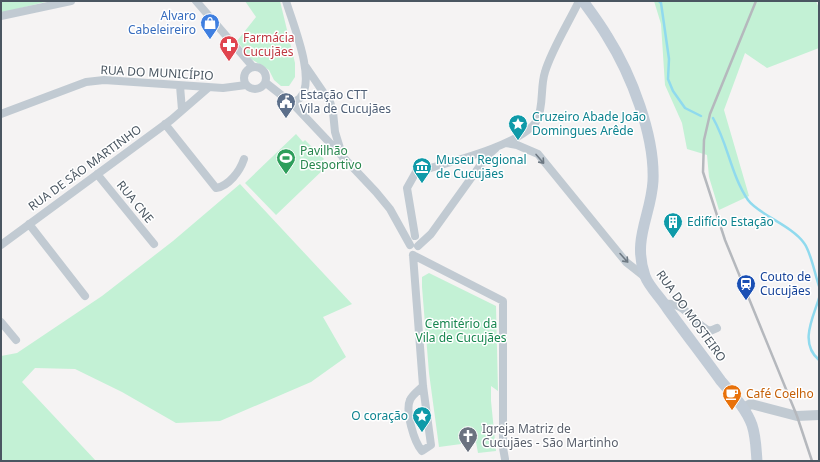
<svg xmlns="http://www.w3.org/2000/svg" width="820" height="462" viewBox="0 0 820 462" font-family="'Noto Sans',sans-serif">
<rect width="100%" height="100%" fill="#f5f3f3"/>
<!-- green -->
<path fill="#c3f1d5" d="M1 1H49L1 13Z
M245 1H280L295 63V77L289 86H281L274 80 269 70 251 59 237 41 256 17Z
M654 1H816L819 8V48L767 68 745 53 724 110 749 196 719 210 709 177 707 155 687 149 682 123 665 85 661 24Z
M296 134 303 142 305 140 324 159 321 162 326 167 276 215 245 183Z
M240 184 352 304 323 317 346 357 311 382 220 421 176 423 122 392 75 369 35 368 22 382 96 461H1V356L17 353 102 296 173 241Z
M429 273 496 306 498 391 491 386V401L496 451 478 453 476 442 439 447 429 373 422 287V277Z"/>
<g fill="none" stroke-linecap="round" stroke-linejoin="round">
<!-- stream -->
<path stroke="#90daee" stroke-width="2.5" d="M659 1 661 3 669 59 668 79 673 91 685 108 701 116
M713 118C728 144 731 175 748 200 759 215 791 225 804 243 811 252 815 275 819 286
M819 298C813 318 799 343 819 360"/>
<!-- minor -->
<path stroke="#c1cad2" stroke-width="8" d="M196 1 253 67
M286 1C292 22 317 80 300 98 298 100 294 102 292 103
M1 16 71 1
M244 78a11 11 0 1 1 22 0a11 11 0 1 1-22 0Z
M306 67 330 102 333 112 335 132 343 158
M266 83 294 105 376 192 390 209 410 245
M180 86 182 110
M1 114 86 82 104 80 223 88 246 85
M165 124 216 188C229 186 240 171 244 159
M506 143 517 145 538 154 626 262 645 277
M97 174 154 244
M29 224 85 296
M415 236 407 188 416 172C443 164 524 145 537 120 544 106 540 87 545 72 551 51 569 22 579 1
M1 245 171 120 208 88
M418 246 431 234 487 156 496 148
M413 255 423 386 431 445 422 451C414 442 405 411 410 400 412 395 419 390 423 386
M413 255 503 301V448L505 459
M665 304C685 301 693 324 710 331L717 328
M1 322 16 340"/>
<!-- tertiary -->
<path stroke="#c1cad2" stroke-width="10" d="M743 408 751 404 797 416 819 415"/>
<!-- secondary -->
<path stroke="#c1cbd6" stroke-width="11" d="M583 1C591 12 600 24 607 36 631 74 655 135 653 181 651 216 632 239 645 276 649 287 661 298 667 308 685 333 703 356 721 381 732 394 746 408 752 425 756 437 756 449 757 461"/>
<!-- rail -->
<path stroke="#b5b8bd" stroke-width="2.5" d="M756 1 710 114 704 140 703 172 725 240 797 416 812 461"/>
</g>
<!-- one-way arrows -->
<defs><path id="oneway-shaft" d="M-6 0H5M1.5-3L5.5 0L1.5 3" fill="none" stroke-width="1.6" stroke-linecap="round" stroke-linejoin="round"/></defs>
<g stroke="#6e7983">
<use href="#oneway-shaft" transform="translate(540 159) rotate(49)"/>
<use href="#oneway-shaft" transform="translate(624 258) rotate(48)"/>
</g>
<!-- icons -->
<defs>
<g id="shop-pin" transform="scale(1)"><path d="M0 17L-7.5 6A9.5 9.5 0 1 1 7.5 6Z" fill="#3f7fe0" stroke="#fff"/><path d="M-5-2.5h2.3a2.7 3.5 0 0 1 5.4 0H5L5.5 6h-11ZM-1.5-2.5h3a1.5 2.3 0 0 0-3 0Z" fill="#fff"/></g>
<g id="pharmacy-pin" transform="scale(1)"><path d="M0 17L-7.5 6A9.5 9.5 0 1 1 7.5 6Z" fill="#e0444e" stroke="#fff"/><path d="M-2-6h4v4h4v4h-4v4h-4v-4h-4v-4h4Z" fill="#fff"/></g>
<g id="civic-pin" transform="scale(1)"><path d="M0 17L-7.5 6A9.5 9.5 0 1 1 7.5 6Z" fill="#5c6f8a" stroke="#fff"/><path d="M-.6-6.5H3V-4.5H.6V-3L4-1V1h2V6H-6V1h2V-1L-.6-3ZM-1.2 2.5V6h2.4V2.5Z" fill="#fff"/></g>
<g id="sight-pin" transform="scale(1)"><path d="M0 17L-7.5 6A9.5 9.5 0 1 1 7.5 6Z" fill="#0f9aa8" stroke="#fff"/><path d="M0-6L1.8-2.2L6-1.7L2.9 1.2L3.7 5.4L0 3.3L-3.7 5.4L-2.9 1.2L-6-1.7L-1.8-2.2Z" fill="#fff"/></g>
<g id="stadium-pin" transform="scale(1)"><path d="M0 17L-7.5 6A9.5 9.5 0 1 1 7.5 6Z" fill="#2e9e5b" stroke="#fff"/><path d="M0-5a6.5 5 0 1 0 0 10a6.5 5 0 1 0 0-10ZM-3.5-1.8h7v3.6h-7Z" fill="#fff"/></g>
<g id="museum-pin" transform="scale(1)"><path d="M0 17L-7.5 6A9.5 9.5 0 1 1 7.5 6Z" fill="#0f9aa8" stroke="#fff"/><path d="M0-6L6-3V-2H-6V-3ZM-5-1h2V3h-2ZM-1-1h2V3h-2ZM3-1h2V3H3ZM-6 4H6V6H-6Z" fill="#fff"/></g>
<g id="building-pin" transform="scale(1)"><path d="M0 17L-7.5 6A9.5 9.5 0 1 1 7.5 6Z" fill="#0f9aa8" stroke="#fff"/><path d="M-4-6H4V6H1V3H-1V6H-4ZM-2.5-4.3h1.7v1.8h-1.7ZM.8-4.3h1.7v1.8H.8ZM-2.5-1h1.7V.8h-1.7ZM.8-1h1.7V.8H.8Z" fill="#fff"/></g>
<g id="station-pin" transform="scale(1)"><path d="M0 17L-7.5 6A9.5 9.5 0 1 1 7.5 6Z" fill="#1a4fb4" stroke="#fff"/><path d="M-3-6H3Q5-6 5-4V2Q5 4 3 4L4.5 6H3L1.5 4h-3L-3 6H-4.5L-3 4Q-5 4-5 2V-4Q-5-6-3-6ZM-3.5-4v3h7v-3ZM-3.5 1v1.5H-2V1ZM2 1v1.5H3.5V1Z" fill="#fff"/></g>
<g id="cafe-pin" transform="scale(1)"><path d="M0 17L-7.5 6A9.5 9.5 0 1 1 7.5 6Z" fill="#e8710a" stroke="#fff"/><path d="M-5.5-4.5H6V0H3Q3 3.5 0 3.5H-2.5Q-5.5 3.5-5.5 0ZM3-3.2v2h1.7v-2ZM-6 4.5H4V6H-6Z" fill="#fff"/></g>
<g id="church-pin" transform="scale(1)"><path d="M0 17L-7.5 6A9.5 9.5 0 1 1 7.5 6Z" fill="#6b7280" stroke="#fff"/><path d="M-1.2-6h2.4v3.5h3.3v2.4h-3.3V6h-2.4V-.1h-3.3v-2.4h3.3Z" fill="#fff"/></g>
</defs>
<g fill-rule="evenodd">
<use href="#shop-pin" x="210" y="23"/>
<use href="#pharmacy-pin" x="229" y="45"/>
<use href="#civic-pin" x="286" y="102"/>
<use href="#sight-pin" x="518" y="124"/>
<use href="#stadium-pin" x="286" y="158"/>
<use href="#museum-pin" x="422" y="167"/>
<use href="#building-pin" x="673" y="222"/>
<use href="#station-pin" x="746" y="284"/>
<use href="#cafe-pin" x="732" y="394"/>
<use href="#sight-pin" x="422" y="416"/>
<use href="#church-pin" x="468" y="436"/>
</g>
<g text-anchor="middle" stroke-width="3" stroke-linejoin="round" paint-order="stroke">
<!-- shop labels -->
<g font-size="12" fill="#366cbe" stroke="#fff" text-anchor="end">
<text x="196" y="20">Alvaro<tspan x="196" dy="14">Cabeleireiro</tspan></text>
</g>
<!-- health labels -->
<g font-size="12" fill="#be3a42" stroke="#fff" text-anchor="start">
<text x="243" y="42">Farmácia<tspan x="243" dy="14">Cucujães</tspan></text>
</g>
<!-- street labels -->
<g font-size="12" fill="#4a5661" stroke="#fff">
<text transform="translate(157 73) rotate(3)" y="4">RUA DO MUNICÍPIO</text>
<text transform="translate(85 168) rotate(-36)" y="4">RUA DE SÃO MARTINHO</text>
<text transform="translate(135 202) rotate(51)" y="4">RUA CNE</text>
<text transform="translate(691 316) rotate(54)" y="4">RUA DO MOSTEIRO</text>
</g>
<!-- service labels -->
<g font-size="12" fill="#4e5e75" stroke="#fff" text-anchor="start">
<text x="300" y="99">Estação CTT<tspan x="300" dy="14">Vila de Cucujães</tspan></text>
</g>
<!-- culture labels -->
<g font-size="12" fill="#0d838f" stroke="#fff" text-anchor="start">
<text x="532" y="121">Cruzeiro Abade João<tspan x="532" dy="14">Domingues Arêde</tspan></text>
<text x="436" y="164">Museu Regional<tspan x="436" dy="14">de Cucujães</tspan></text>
<text x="687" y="226">Edifício Estação</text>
<text x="408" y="420" text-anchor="end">O coração</text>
</g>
<!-- leisure labels -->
<g font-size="12" fill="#27864d" stroke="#fff" text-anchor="start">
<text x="300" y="155">Pavilhão<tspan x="300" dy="14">Desportivo</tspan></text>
</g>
<!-- transit labels -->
<g font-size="12" fill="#164399" stroke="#fff" text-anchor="start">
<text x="760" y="281">Couto de<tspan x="760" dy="14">Cucujães</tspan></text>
</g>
<!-- park labels -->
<g font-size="12" fill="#17864f" stroke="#fff">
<text x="461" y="328">Cemitério da<tspan x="461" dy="14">Vila de Cucujães</tspan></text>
</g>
<!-- food labels -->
<g font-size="12" fill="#c56008" stroke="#fff" text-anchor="start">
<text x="746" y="398">Café Coelho</text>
</g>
<!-- worship labels -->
<g font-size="12" fill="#5b616d" stroke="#fff" text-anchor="start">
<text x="482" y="433">Igreja Matriz de<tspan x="482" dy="14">Cucujães - São Martinho</tspan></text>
</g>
</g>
<!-- border -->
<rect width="820" height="462" fill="none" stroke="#4a5661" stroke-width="4"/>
</svg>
